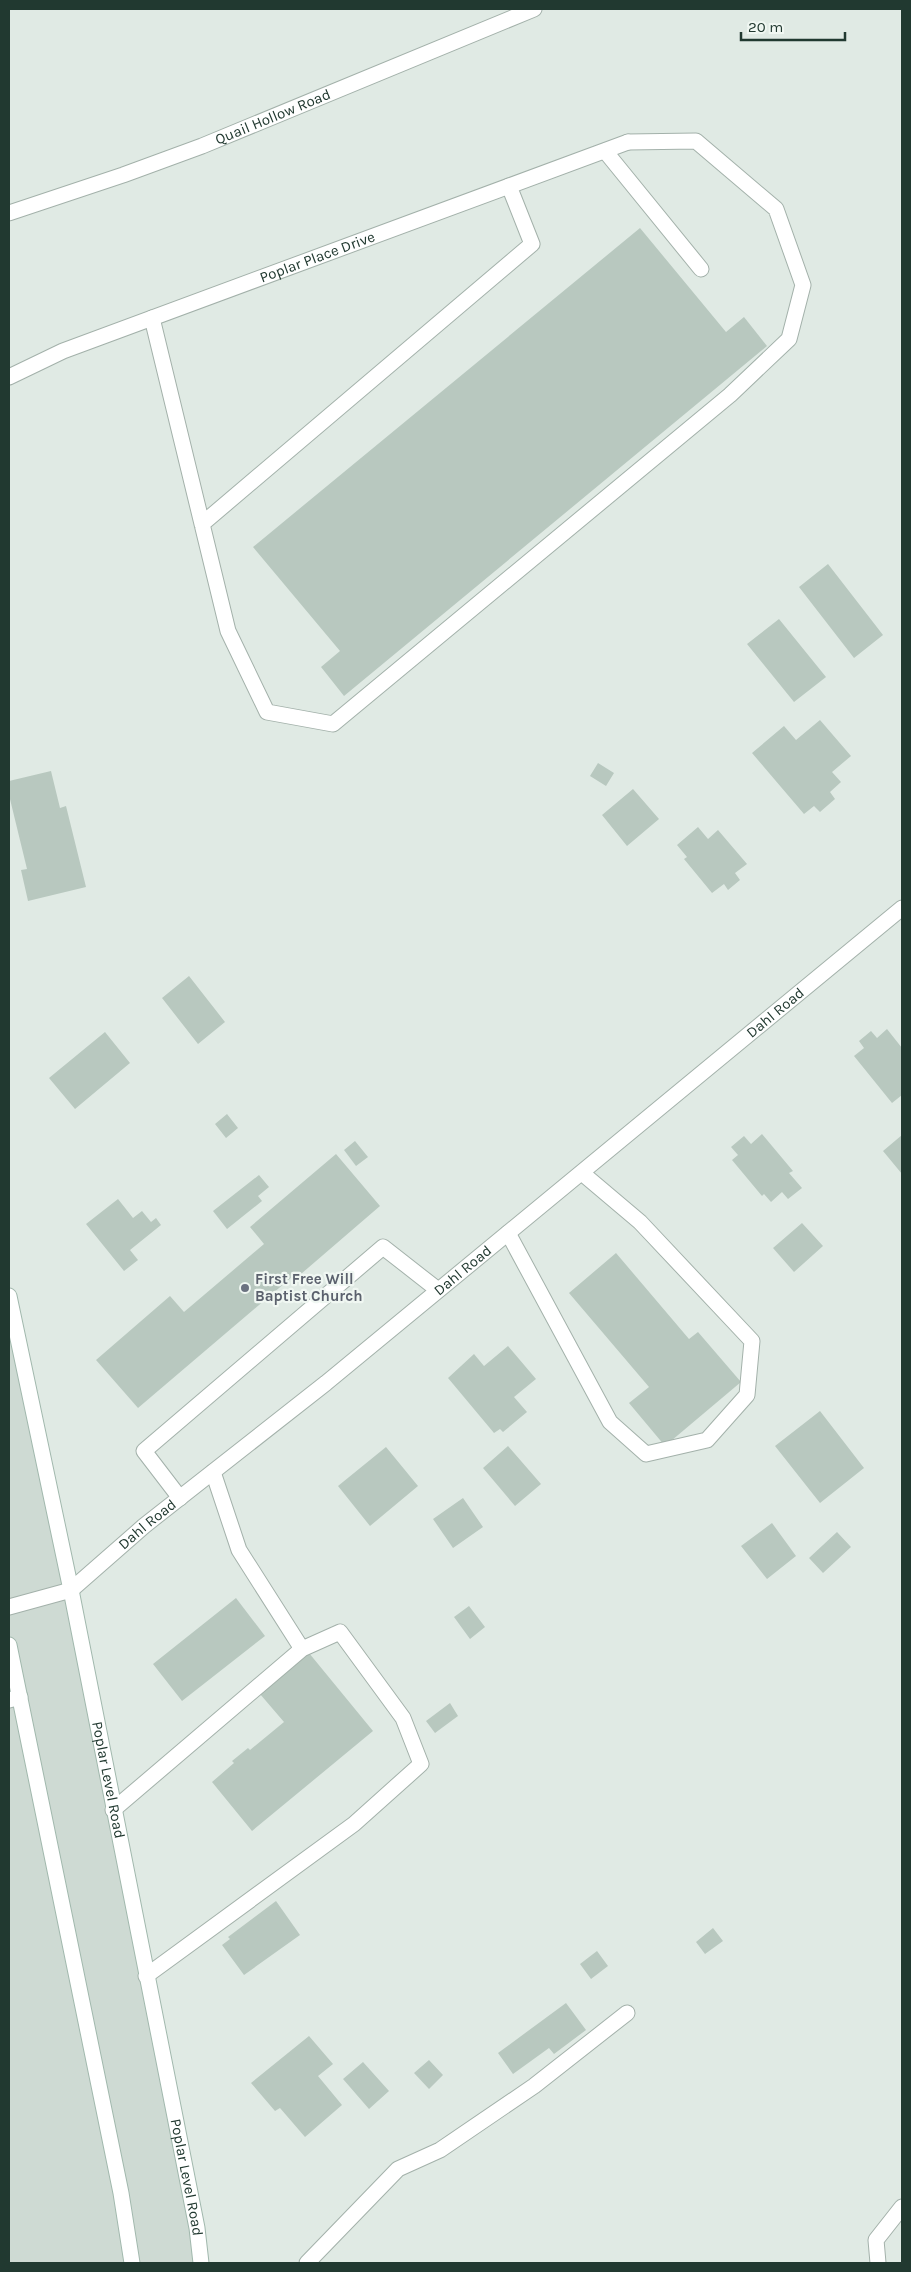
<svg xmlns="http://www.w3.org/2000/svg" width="911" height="2272" viewBox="0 0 911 2272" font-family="Karla,sans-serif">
<rect width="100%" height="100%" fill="#e0eae4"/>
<!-- built -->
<path fill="#cedad3" d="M9 1296 201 2263H9Z"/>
<!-- building -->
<path fill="#b8c8bf" d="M640 228 726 332 744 317 767 346 344 696 321 667 340 651 253 547Z
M828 564 883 635 854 658 799 587Z
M779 619 826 677 794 702 747 644Z
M820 720 851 756 832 772 841 782 830 792 835 799 820 812 814 806 804 814 752 753 784 726 796 740Z
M598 763 614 773 606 786 590 776Z
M51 771 60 808 66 806 86 887 28 901 21 870 27 869 9 795V781Z
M633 789 659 819 627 846 602 815Z
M698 827 708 839 718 830 747 864 735 873 740 880 728 890 724 884 712 893 684 859 687 857 677 845Z
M189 976 225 1022 198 1044 162 998Z
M887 1029 902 1048V1095L892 1103 854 1056 864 1048 859 1041 871 1031 877 1038Z
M105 1032 130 1063 75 1109 49 1078Z
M227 1114 238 1128 226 1138 215 1124Z
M762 1134 793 1171 789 1173 802 1188 788 1199 782 1192 771 1202 764 1194 762 1196 732 1160 738 1155 731 1147 744 1136 751 1144Z
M902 1135V1174L883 1151Z
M355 1141 368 1157 356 1166 344 1150Z
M336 1154 380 1206 294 1280 292 1277 138 1408 96 1360 170 1296 184 1312 264 1244 250 1227Z
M259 1175 269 1187 258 1196 262 1201 227 1229 213 1211Z
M118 1199 133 1218 142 1211 151 1222 156 1218 161 1225 130 1250 138 1260 124 1271 86 1224Z
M802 1223 823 1246 794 1272 773 1248Z
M616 1253 689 1339 698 1332 741 1382 665 1446 629 1403 649 1387 569 1293Z
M508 1346 536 1379 514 1397 527 1412 503 1432 500 1429 494 1433 448 1378 474 1354 484 1366Z
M820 1411 864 1468 820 1503 775 1446Z
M508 1446 541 1484 515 1506 483 1468Z
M386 1447 418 1486 370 1526 338 1486Z
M463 1498 483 1527 453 1548 433 1519Z
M772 1523 796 1556 767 1579 741 1546Z
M837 1532 851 1547 823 1573 809 1558Z
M236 1598 265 1636 182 1701 153 1664Z
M469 1606 485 1627 470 1639 454 1617Z
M309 1653 373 1731 252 1831 212 1782 234 1763 232 1761 248 1748 250 1750 284 1722 260 1694Z
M450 1703 458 1716 435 1733 426 1721Z
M276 1901 300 1935 244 1975 222 1945 230 1939 228 1937Z
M713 1928 723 1941 705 1954 696 1942Z
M597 1951 608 1966 591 1979 580 1964Z
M566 2003 586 2030 554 2054 549 2048 513 2074 498 2053Z
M309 2036 333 2064 318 2076 342 2105 305 2137 280 2108 275 2111 251 2083Z
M429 2060 443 2075 429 2089 414 2073Z
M363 2062 389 2091 369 2109 343 2079Z"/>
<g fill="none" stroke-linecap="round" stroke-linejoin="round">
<!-- lane casing -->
<g stroke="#a3b1aa" stroke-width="17">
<path id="lane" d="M605 151 701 269
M152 318 228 631 267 712 333 724 730 395 789 339 803 285 776 209 696 141 628 142
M202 524 532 244 509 186
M508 1233 610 1422 646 1454 707 1440 747 1395 752 1341 640 1222 582 1173
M213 1472 239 1550 302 1649
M180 1498 144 1451 383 1247 438 1290
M9 1700 20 1697
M113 1810 302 1649 340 1632 403 1718 421 1764 354 1824 146 1976
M307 2263 398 2169 440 2150 534 2086 627 2013
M878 2263 876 2240 902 2207"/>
</g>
<!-- street casing -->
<g stroke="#a3b1aa" stroke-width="17">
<g id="street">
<path id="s1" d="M9 213 123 175 202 146 534 9"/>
<path id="s2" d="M9 377 63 351 628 142"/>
<path id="s3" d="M9 1607 71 1590 144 1526 326 1383 902 908"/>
</g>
</g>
<!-- secondary casing -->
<g stroke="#a1b8ad" stroke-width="17">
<g id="secondary">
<path id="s4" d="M9 1296 71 1590 197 2228 201 2263"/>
<path d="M9 1645 121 2193 132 2263"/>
</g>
</g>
<!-- lane -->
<use href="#lane" stroke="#fff" stroke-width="15"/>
<!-- street -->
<use href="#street" stroke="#fff" stroke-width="15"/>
<!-- secondary -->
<use href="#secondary" stroke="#fff" stroke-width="15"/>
</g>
<!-- markers -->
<circle fill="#6b7280" stroke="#f0f7f2" stroke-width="2" cx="245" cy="1288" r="5"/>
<g text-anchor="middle" stroke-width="4.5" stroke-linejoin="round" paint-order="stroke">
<!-- street labels -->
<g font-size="15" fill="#213930" stroke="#f0f7f2">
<text dy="5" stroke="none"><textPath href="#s1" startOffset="281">Quail Hollow Road</textPath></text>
<text dy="5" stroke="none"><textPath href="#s2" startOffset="331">Poplar Place Drive</textPath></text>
<text dy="5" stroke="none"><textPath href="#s3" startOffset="975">Dahl Road</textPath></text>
<text dy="5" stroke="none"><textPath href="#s3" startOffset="570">Dahl Road</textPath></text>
<text dy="5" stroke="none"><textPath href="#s3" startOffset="165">Dahl Road</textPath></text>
<text dy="5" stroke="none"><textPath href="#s4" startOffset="494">Poplar Level Road</textPath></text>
<text dy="5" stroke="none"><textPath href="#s4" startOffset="899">Poplar Level Road</textPath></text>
</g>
<!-- worship labels -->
<g font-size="15" font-weight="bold" fill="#5b616d" stroke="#f0f7f2" text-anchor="start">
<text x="255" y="1284">First Free Will<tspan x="255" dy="17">Baptist Church</tspan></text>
</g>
</g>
<!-- border -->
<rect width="911" height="2272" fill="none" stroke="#213930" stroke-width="20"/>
<!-- scale -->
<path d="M741 32v8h104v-8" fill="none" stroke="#213930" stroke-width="2.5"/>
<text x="748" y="32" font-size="15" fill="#213930" stroke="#f0f7f2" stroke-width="4" paint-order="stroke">20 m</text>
</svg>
